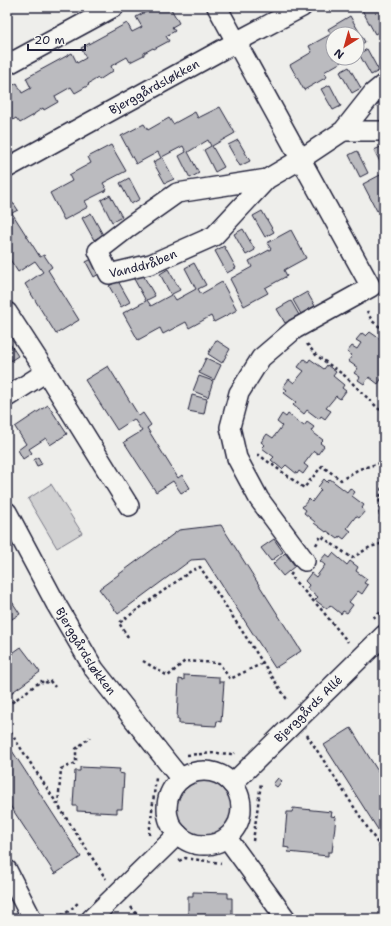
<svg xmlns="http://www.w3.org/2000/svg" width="391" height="926" viewBox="0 0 391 926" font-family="'Shantell Sans',sans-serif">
<rect width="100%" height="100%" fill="#eeeeeb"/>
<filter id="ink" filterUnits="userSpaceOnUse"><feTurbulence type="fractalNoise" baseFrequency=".025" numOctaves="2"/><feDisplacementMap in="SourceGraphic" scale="8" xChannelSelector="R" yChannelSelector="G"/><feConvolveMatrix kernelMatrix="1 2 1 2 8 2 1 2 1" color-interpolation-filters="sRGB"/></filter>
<g filter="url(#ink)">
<!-- green -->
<path fill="#d0d0d1" stroke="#797986" d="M51 484 82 533 57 548 28 499Z
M177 809a28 28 0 1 1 56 0a28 28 0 1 1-56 0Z"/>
<!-- building -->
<path fill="#bbbbbf" stroke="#22223b" d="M155 7H161L162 9 166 7H170L179 23 172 27 175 31 166 36 169 41 154 49 153 48 144 53V55L130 62 127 57 111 66 113 71 99 80 98 78 88 84 89 85 75 93 71 87 55 96 58 102 44 110 43 108 34 114V115L20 123 16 118 8 123 7 121V89L17 83 22 93 31 88 26 78 72 53 77 63 86 58 81 48 127 23 132 32 142 27 136 17Z
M363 7H384V29L375 34 361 8Z
M350 16 365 42 357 47V34H333V58H344L345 60 324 72 327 77 304 90 290 65 312 52 309 46 331 34 328 29Z
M367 49 379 71 371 75 359 54Z
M349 67 361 88 352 93 340 72Z
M330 85 341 106 333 110 321 89Z
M220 107 235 133 212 146 224 167 215 172 204 150 211 146 208 140 188 152 199 173 190 178 179 156 186 152 183 146 162 157 174 179 165 183 153 162 161 158 158 152 136 164 121 136 144 124 148 130 169 118 173 124 195 112 198 118Z
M238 140 250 161 240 166 228 145Z
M111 145 126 171 103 183 107 190 85 201 88 207 64 220 50 193 72 181 69 175 91 163 88 157Z
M383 146 384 148V170L374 150Z
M357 151 368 173 360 177 349 155Z
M384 173V207L377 211 363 184Z
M129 178 140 199 131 204 120 183Z
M7 195 13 204H14L18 210 12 213 40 257 44 255 52 267 48 270 79 320 56 334 25 284 43 272 35 261 18 272 7 255Z
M110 195 122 217 112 222 101 200Z
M262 211 274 232 265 237 253 216Z
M91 213 103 235 94 240 82 218Z
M243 229 255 250 246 255 234 234Z
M291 230 306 258 284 270 287 276 265 288 268 293 244 306 230 279 252 267 249 261 271 249 267 243Z
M224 246 236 268 227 273 215 251Z
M94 258 102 272 94 277 86 262Z
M194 263 206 285 198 289 201 294 222 282 237 310 214 322 211 316 189 328 186 322 163 334 160 328 138 340 123 313 146 301 134 279 143 275 155 296 147 300 151 306 171 295 160 274 168 269 180 290 172 294 176 300 196 289 185 268Z
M118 281 130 302 121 307 109 286Z
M307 292 315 306 301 314 293 300Z
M291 301 299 315 285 323 277 309Z
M370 332 380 339 383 334 384 335V380L382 378 378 384 369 377 364 384 358 380 360 377 354 373 358 368 348 361 352 356 347 352 352 346 357 349 361 343 356 340 362 333 366 336Z
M7 339 18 356 7 363Z
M216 340 230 349 222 363 208 354Z
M206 358 221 365 214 380 199 373Z
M304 359 308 362 310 359 324 369 327 365 336 372 333 376 344 385 342 388 346 391 340 399 336 396 326 408 331 411 325 419 321 416 319 419 307 410 304 414 293 405 296 402 284 393 287 390 283 387 289 379 294 383 304 371 298 367Z
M108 366 139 416 143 413 151 425 147 428 178 478 182 475 190 488 181 493 173 481 156 492 124 442 142 431 134 419 117 430 85 380Z
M199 376 213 381 208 397 193 391Z
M192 395 207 399 204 414 188 411Z
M48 405 67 434 50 445 46 438 29 449 32 453 23 459 18 450 26 444 15 427Z
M282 414 286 417 288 414 304 426 307 422 314 427 311 431 323 440 320 443 324 446 318 454 314 451 304 464 308 467 303 474 299 471 297 474 286 465 282 469 271 460 274 457 262 448 265 445 261 442 267 434 273 438 282 426 277 422Z
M38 457 42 464 37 466 34 460Z
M324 479 327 482 330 479 347 492 350 488 355 492 352 496 364 505 362 508 365 511 359 518 356 516 347 528 351 531 344 539 340 536 338 539 327 531 326 532 314 523 315 522 304 513 306 510 302 507 309 499 312 502 321 490 318 487Z
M221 525 301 651 275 668 205 559 191 560 118 614 99 589 179 530Z
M274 539 283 552 271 561 261 548Z
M285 553 295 566 283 576 273 564Z
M333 553 347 565 350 561 358 567 356 571 367 579 364 583 368 585 362 594 358 591 349 602 353 605 347 613 343 611 341 614 330 605 327 609 315 600 318 597 307 588 309 585 305 581 311 573 316 577 325 565 320 561 326 554 330 557Z
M7 594 20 614 7 622Z
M21 647 40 672 7 696V657Z
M184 675 219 677V682H224L221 722 217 721 216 726 179 724V719H177L179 679 184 680Z
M351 728 384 781V839L324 745Z
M7 743 81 857 55 874 7 801Z
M80 767 120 769 119 773 124 774 122 809H117V813L77 811V806H73L75 771H80Z
M278 778 282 781 277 787 273 784Z
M293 808 332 812 331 816 336 817 332 852H328V856L288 852 289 848 284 847 287 812H292Z
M193 892 228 893V898H232V919H188V896H193Z"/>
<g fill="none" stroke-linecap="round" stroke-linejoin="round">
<!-- minor casing -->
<g stroke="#22223b" stroke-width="22">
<g id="minor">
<path d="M217 7 371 287 295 329 261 358 239 393 230 427 237 458 259 499 305 561"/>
<path d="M7 65 114 7"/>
<path d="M343 131H384"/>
<path id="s1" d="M7 168 236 42 302 7"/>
<path id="s2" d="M267 179 177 193 129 227 98 251 109 274 151 264 214 236 267 179 301 159 343 131 373 93 384 84"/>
<path d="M7 312 46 372 129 506"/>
<path d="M7 397 46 372"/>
<path id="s3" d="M7 512 56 604 94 669 168 763 181 779"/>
<circle cx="204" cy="808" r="37"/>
<path id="s4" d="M232 784 384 635"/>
<path d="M227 838 286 919"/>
<path d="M7 870 32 919"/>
<path d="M91 919 178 834"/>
</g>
</g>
<!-- path -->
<path stroke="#22223b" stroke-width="2.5" stroke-dasharray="3 3" stroke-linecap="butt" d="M367 311 372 321 384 330
M307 344 316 355 345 376 384 414
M257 455H259L304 488 322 466 341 480 359 469 384 462
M384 476C381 495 375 509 384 528
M316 545 321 536 352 558 370 547 384 543
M292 573 290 576 320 608 348 642
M373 618 384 610
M128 637 119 623 191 571 200 567 288 701
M143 661 168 676 185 661 219 663 230 679 263 663
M7 706 41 681 44 684 49 680 55 687
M7 727 106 879
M307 735 384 853
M187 755 215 753 234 754 235 753
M58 805 61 769 76 763V749L90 737
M149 835 156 778
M253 841 261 783
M179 861 185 858 221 863
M131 907 138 916 140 919
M56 919 69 911 79 902"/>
<!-- minor -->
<use href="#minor" stroke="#f6f6f2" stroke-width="19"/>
</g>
</g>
<g text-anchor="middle" stroke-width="3" stroke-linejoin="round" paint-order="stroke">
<!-- street labels -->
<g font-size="12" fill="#22223b" stroke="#f6f6f2">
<text dy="4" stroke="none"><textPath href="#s1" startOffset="168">Bjerggårdsløkken</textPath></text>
<text dy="4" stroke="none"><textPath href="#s2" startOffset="250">Vanddråben</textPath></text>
<text dy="4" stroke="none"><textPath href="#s3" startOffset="160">Bjerggårdsløkken</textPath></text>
<text dy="4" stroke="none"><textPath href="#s4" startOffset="107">Bjerggårds Allé</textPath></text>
</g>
</g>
<!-- margin -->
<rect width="391" height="926" fill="none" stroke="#f6f6f2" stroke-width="24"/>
<rect x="12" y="12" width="367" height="902" fill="none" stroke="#22223b" stroke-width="1.5" filter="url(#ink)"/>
<!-- north arrow -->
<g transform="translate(345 46) rotate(217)"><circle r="19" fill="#f6f6f2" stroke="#a1a1a9"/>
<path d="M0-3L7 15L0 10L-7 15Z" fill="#c8321e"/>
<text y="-6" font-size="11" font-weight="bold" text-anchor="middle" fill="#22223b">N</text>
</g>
<!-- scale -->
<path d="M28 44v6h57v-6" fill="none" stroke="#22223b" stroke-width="2"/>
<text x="34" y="44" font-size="12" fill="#22223b" stroke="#f6f6f2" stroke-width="3" paint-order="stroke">20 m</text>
</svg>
